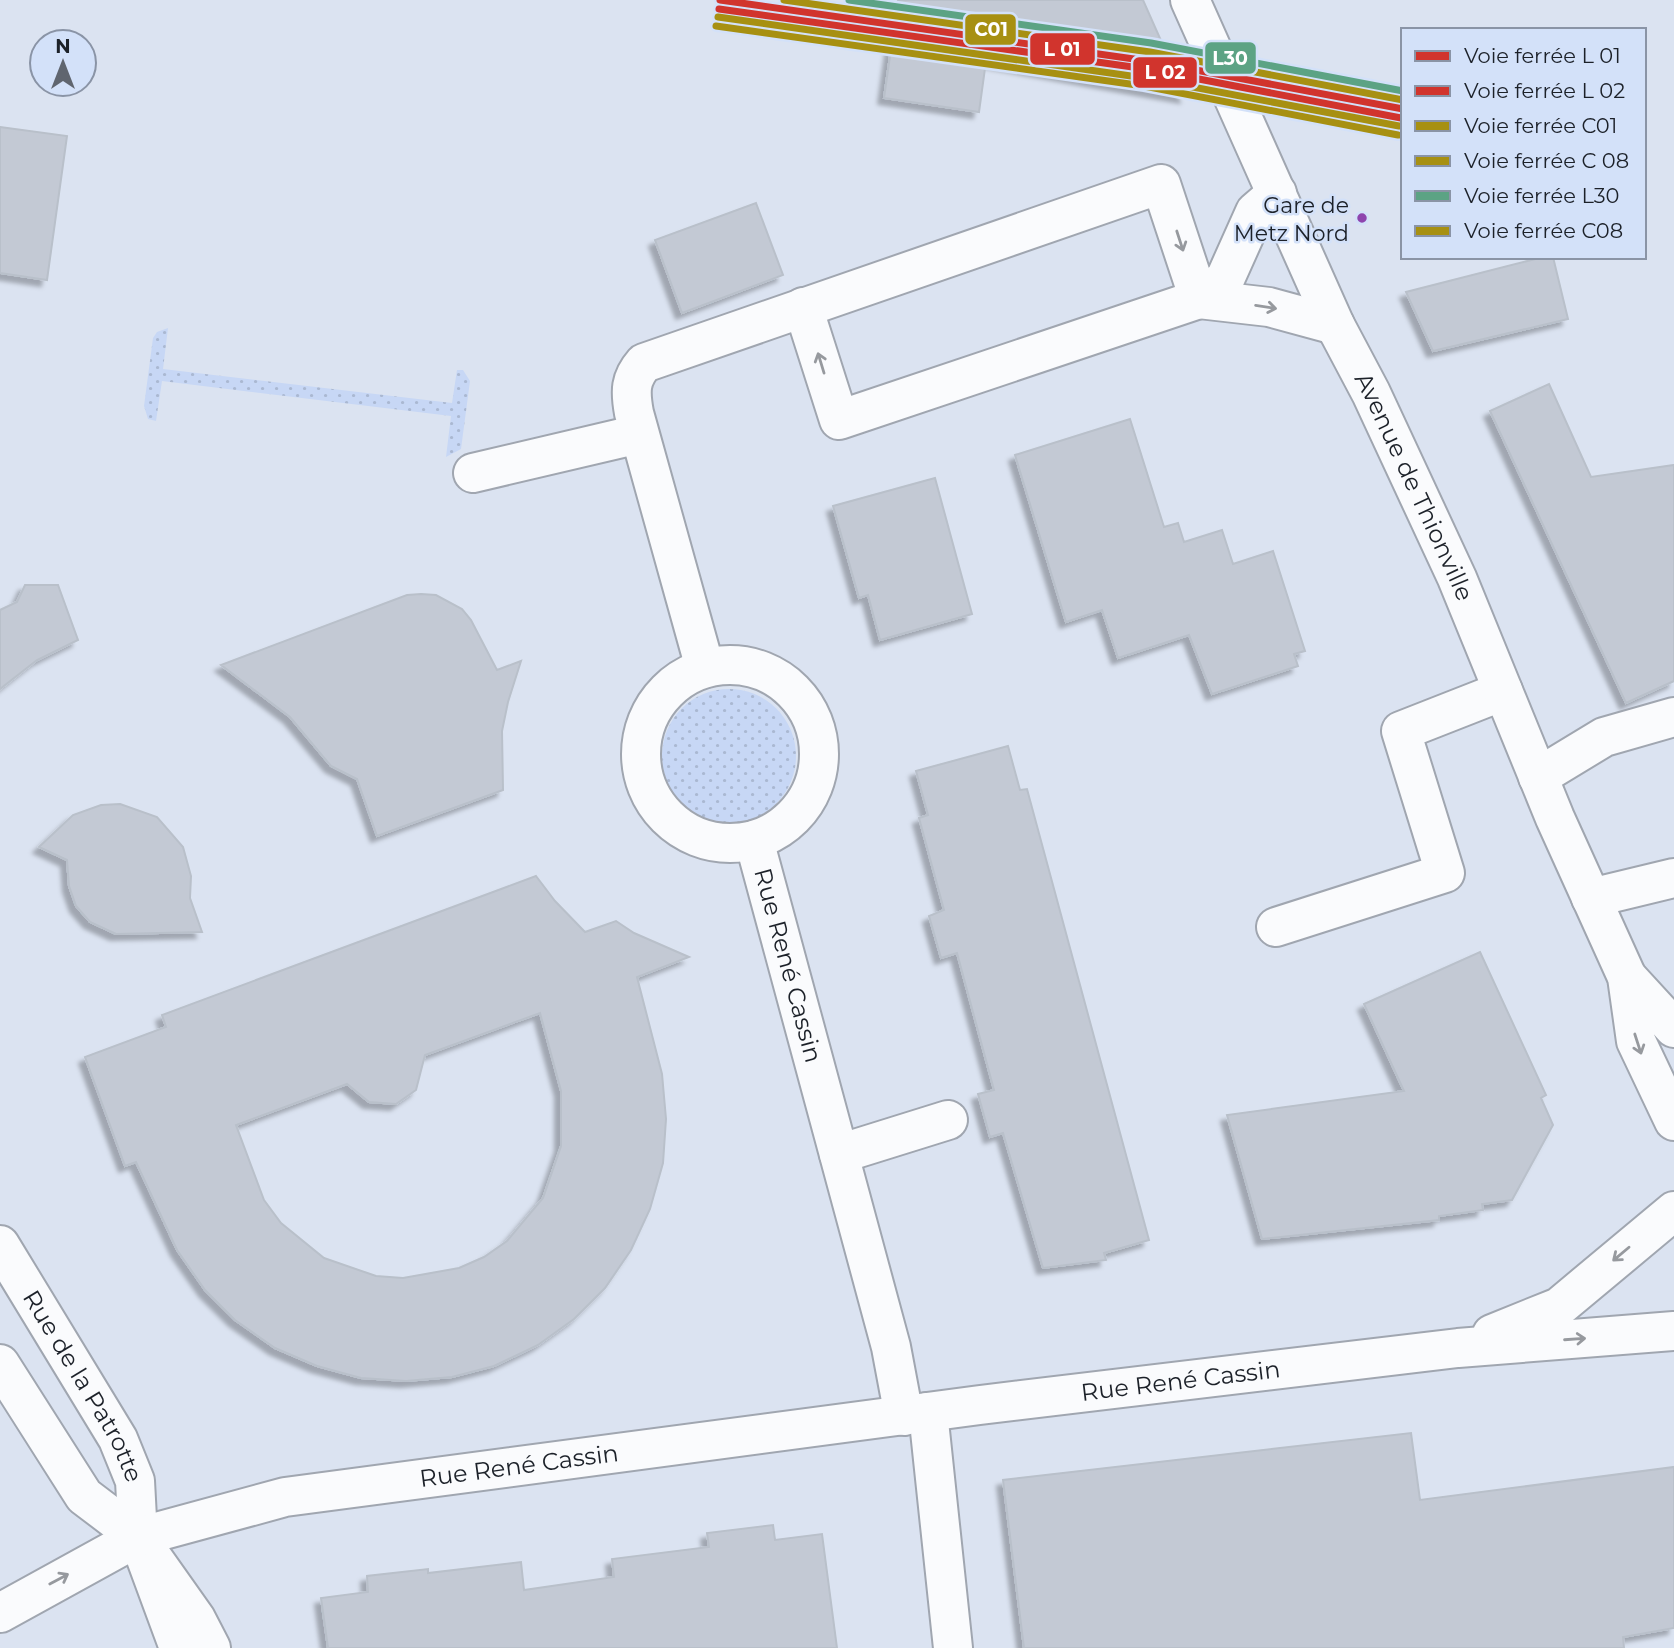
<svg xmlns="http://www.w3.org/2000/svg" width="1674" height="1648" viewBox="0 0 1674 1648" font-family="Montserrat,sans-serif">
<defs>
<pattern id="grass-dots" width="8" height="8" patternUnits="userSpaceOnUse" patternTransform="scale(1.75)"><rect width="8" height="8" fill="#c7d7f5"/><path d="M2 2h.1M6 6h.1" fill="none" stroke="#aab8d2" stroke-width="1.8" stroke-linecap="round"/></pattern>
<filter id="shadow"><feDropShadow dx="-6" dy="6" stdDeviation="2" flood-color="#0004"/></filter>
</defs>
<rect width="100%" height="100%" fill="#dbe3f1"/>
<!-- grass -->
<path fill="url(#grass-dots)" d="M168 328 163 369 452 403 457 370H463L470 381 461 449 446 457 451 416 162 381 156 421 148 419 144 406 153 338 157 332Z
M662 756a67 67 0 1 1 134 0a67 67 0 1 1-134 0Z"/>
<!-- building -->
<path fill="#c3c9d4" stroke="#b9c0ca" stroke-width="2" fill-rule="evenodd" filter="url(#shadow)" d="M898 0H1143L1186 97 986 61 979 112 884 98Z
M0 127 67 136 47 280 0 273Z
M756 203 783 275 682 313 655 240Z
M1543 257H1553L1568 319 1433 351 1406 292Z
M1549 384 1591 477 1674 465V681L1626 703 1490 411Z
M1130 419 1164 527 1178 523 1184 542 1222 530 1233 564 1273 551 1305 651 1294 654 1298 666 1212 694 1189 635 1118 658 1102 610 1066 622 1015 455Z
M935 478 972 614 880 640 868 595 859 598 833 506Z
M25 585H58L78 640 37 660 0 689V610L17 602Z
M421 594 436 595 462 609 471 620 497 670 521 661 508 702 502 731 503 790 377 836 357 779 331 766 290 717 221 665 407 595Z
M1008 746 1020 790 1027 789 1149 1240 1104 1253 1106 1260 1043 1268 1003 1133 990 1137 978 1094 994 1090 957 953 941 958 929 916 944 910 919 818 928 815 916 771Z
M120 804 157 817 183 847 191 876 190 898 202 932 116 934 90 922 76 906 69 886 67 860 39 847 73 815 101 805Z
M536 876 555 901 585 932 616 921 634 933 689 957 637 977 662 1074 666 1119 663 1163 650 1209 631 1250 605 1288 574 1319 538 1345 494 1366 452 1377 406 1381 361 1378 317 1366 275 1348 235 1320 205 1290 177 1250 136 1162 125 1166 85 1057 166 1027 162 1015ZM540 1013 561 1091V1146L543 1198 507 1241 484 1257 459 1268 403 1278 376 1276 324 1258 281 1223 264 1200 236 1125 347 1084 369 1102 396 1104 416 1090 425 1055Z
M1480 952 1546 1095 1541 1098 1553 1125 1512 1200 1482 1204 1483 1210 1439 1216V1220L1262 1239 1227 1115 1404 1091 1364 1004Z
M1411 1433 1420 1500 1674 1467V1628L1623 1637 1624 1648H1024L1003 1480Z
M773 1525 775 1540 822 1534 837 1648H328L321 1598 368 1592 367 1576 428 1569V1573L521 1562 524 1590 614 1577 612 1559 709 1547 707 1533Z"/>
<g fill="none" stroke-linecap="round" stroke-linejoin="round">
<!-- minor casing -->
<g stroke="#a0a6b0" stroke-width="42">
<g id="minor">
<path d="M1199 299 1269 307 1335 325"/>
<path d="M803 307 839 420 1199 299 1225 279 1255 212 1277 193"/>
<path d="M473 473 639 434"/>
<circle cx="730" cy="754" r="89"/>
<path d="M705 668 634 413C630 391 630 379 644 363L1161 184 1199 299"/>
<path d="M1538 777 1604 737 1674 717"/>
<path id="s1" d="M754 840 891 1347 904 1416"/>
<path d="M1591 898 1674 878"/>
<path d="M1276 927 1445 873 1401 731 1503 691"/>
<path d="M839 1154 948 1120"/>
<path id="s2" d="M0 1245 118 1439 135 1481 138 1537 179 1648"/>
<path d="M1492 1334 1559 1307 1674 1211"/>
<path d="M0 1364 84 1496 138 1537 196 1619 211 1648"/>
<path d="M928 1412 953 1648"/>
<path id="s3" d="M0 1613 138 1537 285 1497 980 1405 1458 1348 1674 1331"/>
</g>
</g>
<!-- major casing -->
<g stroke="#a0a6b0" stroke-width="42">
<g id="major">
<path id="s4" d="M1190 0 1335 325 1371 393 1457 578 1555 818 1627 977 1636 1041 1674 1121"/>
<path d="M1627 977 1674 1028"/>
</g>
</g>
<!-- minor -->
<use href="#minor" stroke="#fafbfd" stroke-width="38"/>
<!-- major -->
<use href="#major" stroke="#fafbfd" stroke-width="38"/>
<!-- rail-1 casing -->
<g stroke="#d3e1f9" stroke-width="12">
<path id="rail-1" d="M720 0 1148 61 1403 109"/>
</g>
<!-- rail-2 casing -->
<g stroke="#d3e1f9" stroke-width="12">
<path id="rail-2" d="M719 9 1147 69 1401 118"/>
</g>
<!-- rail-3 casing -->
<g stroke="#d3e1f9" stroke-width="12">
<path id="rail-3" d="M784 0 1150 52 1403 100"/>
</g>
<!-- rail-4 casing -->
<g stroke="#d3e1f9" stroke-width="12">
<path id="rail-4" d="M718 17 1145 78 1399 126"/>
</g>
<!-- rail-5 casing -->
<g stroke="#d3e1f9" stroke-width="12">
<path id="rail-5" d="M849 0 1151 43 1403 91"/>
</g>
<!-- rail-6 casing -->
<g stroke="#d3e1f9" stroke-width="12">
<path id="rail-6" d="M716 26 1144 86 1398 135"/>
</g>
<!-- rail-1 -->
<use href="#rail-1" stroke="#d1342d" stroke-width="7"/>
<!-- rail-2 -->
<use href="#rail-2" stroke="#d1342d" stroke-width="7"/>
<!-- rail-3 -->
<use href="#rail-3" stroke="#a79012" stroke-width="7"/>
<!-- rail-4 -->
<use href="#rail-4" stroke="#a79012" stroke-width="7"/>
<!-- rail-5 -->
<use href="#rail-5" stroke="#5ca384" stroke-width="7"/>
<!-- rail-6 -->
<use href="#rail-6" stroke="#a79012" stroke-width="7"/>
</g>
<!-- one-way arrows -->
<defs><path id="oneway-shaft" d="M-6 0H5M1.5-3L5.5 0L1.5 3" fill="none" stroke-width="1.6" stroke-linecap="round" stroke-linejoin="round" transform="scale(1.75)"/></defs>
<g stroke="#96999e">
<use href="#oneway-shaft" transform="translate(1180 241) rotate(72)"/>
<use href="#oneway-shaft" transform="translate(1266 307) rotate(9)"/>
<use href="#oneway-shaft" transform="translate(821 363) rotate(-107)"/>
<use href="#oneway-shaft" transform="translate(1638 1044) rotate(72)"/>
<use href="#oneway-shaft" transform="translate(1621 1254) rotate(140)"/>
<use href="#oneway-shaft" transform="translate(1575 1339) rotate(-4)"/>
<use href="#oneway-shaft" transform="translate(59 1579) rotate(-28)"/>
</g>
<!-- markers -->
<circle fill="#8e44ad" stroke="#d3e1f9" stroke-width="2.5" cx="1362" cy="218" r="6"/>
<g text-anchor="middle" stroke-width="5" stroke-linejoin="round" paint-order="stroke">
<!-- bus labels -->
<g font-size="22" fill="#1c2129" stroke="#d3e1f9" text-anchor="end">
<text x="1349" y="213">Gare de<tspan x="1349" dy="28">Metz Nord</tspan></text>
</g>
<!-- street labels -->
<g font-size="24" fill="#1c2129" stroke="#d3e1f9">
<text dy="8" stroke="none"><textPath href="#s4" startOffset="536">Avenue de Thionville</textPath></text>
<text dy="8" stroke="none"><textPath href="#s1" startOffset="130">Rue René Cassin</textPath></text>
<text dy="8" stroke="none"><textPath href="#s3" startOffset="1213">Rue René Cassin</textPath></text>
<text dy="8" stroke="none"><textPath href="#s2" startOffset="164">Rue de la Patrotte</textPath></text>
<text dy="8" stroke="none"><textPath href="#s3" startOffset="546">Rue René Cassin</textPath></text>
</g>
</g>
<g stroke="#d3e1f9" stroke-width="2.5">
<rect x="964" y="13" width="53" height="33" rx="7" fill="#a79012"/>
<rect x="1029" y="32" width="67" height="34" rx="7" fill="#d1342d"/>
<rect x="1204" y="41" width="53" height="34" rx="7" fill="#5ca384"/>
<rect x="1132" y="56" width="66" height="33" rx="7" fill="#d1342d"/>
</g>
<g font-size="19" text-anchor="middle" font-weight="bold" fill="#fff">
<text x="991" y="36">C01</text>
<text x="1062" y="56">L 01</text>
<text x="1230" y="65">L30</text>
<text x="1165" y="79">L 02</text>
</g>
<!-- legend -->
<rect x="1401" y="28" width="245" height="231" fill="#d3e1f9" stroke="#8a94a6" stroke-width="2"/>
<rect x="1415" y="51" width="35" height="10" fill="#d1342d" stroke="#8a94a6" stroke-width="2"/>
<text x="1464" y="63" font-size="21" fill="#1c2129">Voie ferrée L 01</text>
<rect x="1415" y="86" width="35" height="10" fill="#d1342d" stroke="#8a94a6" stroke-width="2"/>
<text x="1464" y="98" font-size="21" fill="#1c2129">Voie ferrée L 02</text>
<rect x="1415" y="121" width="35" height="10" fill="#a79012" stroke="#8a94a6" stroke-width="2"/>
<text x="1464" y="133" font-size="21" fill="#1c2129">Voie ferrée C01</text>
<rect x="1415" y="156" width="35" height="10" fill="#a79012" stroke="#8a94a6" stroke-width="2"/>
<text x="1464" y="168" font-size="21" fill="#1c2129">Voie ferrée C 08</text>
<rect x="1415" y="191" width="35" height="10" fill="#5ca384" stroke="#8a94a6" stroke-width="2"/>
<text x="1464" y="203" font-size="21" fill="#1c2129">Voie ferrée L30</text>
<rect x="1415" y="226" width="35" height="10" fill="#a79012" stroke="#8a94a6" stroke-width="2"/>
<text x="1464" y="238" font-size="21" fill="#1c2129">Voie ferrée C08</text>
<!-- north arrow -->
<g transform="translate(63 63)"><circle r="33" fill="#d3e1f9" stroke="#8a94a6" stroke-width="2"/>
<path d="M0-5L12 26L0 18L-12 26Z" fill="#5f656f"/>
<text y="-10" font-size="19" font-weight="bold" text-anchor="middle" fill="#1c2129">N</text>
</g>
</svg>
